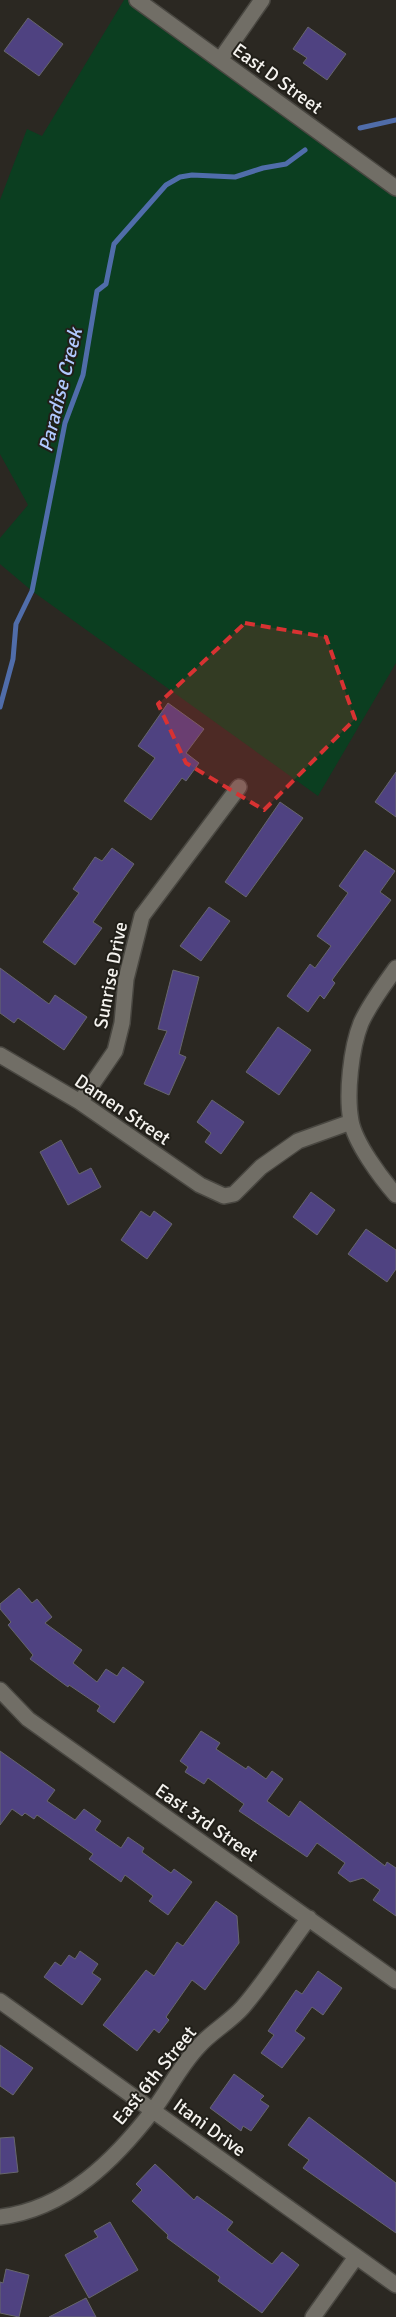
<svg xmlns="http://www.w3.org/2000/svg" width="396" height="2317" viewBox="0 0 396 2317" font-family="Signika,sans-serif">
<rect width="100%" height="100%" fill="#2b2822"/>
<!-- green -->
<path fill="#0b3e20" d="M124 0H137L396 188V663L318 796 32 591 0 564V538L28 505 0 454V200L27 129 42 136Z"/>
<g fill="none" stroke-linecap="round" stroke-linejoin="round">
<!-- stream -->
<path stroke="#506daa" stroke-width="5" d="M360 128 396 120
M0 707 13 659 16 624 32 591 65 423 83 375 97 291 106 284 114 244 166 185 180 177 192 175 235 177 263 168 286 164 305 150"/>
</g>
<!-- building -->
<path fill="#4f4281" stroke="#67666d" d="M28 18 63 44 39 76 4 51Z
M308 27 346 54 327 80 303 63 307 58 293 49Z
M168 703 204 729 186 753 199 763 186 781 182 778 151 820 124 801 155 758 138 746Z
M396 772V817L375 802Z
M280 802 303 818 246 897 225 882Z
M112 848 134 864 93 922 102 928 75 965 43 942 79 893 73 889 95 857 102 861Z
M365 850 395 871 380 892 391 900 332 980 335 983 324 999 320 995 308 1012 287 996 310 964 315 968 331 946 317 936 348 893 339 886Z
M209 907 230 921 201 961 180 946Z
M0 968 49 1004 55 995 87 1017 64 1050 18 1018 14 1023 0 1013Z
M173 970 199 977 179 1054 186 1057 169 1095 144 1084 167 1031 158 1029Z
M278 1027 311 1050 279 1095 246 1072Z
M212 1100 244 1122 221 1154 205 1142 211 1133 197 1122Z
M61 1140 79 1174 91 1168 101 1187 68 1205 40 1152Z
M311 1192 335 1210 317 1235 293 1217Z
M141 1211 150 1217 154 1211 172 1224 147 1259 121 1240Z
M366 1229 396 1250V1269L387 1282 348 1254Z
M19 1588 32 1603 37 1599 52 1617 45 1623 82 1650 73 1663 97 1682 106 1669 117 1676 123 1667 144 1682 114 1723 97 1711 100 1706 69 1685 68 1687 30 1659 33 1655 8 1625 11 1622 0 1609V1604Z
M201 1731 220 1743 216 1749 246 1769 248 1766 266 1779 272 1771 283 1779 267 1801 289 1817 300 1801 385 1866 387 1862 396 1868V1916L373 1900 380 1890 363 1878 350 1882 338 1873 345 1863 317 1843 307 1857 239 1811 244 1804 208 1778 204 1784 185 1772 188 1767 180 1761Z
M0 1751 55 1790 47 1801 75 1820 84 1809 101 1821 95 1830 121 1848 128 1837 144 1848 142 1852 171 1873 174 1869 192 1882 168 1915 149 1901 153 1896 125 1875 121 1882 89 1859 93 1854 37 1815 34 1819 25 1813 22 1816 12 1809 0 1825Z
M216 1901 237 1916 239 1943 205 1990 192 1980 166 2017 169 2020 159 2033 154 2029 137 2051 103 2025 146 1970 154 1976 177 1942 183 1946Z
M80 1951 98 1964 92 1973 101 1979 82 2005 44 1977 55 1962 61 1966 69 1955 75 1959Z
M318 1971 342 1988 323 2015 312 2007 295 2031 305 2038 282 2068 261 2053 274 2035 268 2031 296 1990 302 1994Z
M0 2045 33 2068 13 2095 0 2086Z
M234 2074 264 2096 260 2100 269 2106 251 2131 243 2126 241 2131 210 2108Z
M309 2117 396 2183V2233L303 2168 309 2160 288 2145Z
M14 2137 18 2172 0 2174V2138Z
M155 2164 194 2200 197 2196 233 2222 227 2230 272 2264 282 2252 299 2265 262 2313 218 2281 220 2277 167 2238 168 2235 132 2201 142 2190 136 2184Z
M110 2222 138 2270 89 2298 65 2255 98 2237 94 2231Z
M6 2269 29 2275 19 2317 0 2313V2282L3 2283Z
M86 2298 96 2317H49Z"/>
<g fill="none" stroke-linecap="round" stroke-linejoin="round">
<!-- street casing -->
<g stroke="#494741" stroke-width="18">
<path id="street" d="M137 0 396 188
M220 60 262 0
M396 968C384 985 370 1003 361 1023 351 1048 346 1094 351 1121 355 1143 381 1178 396 1195
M0 1055 80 1102 200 1185 224 1196 234 1194 261 1167 298 1141 351 1122
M80 1102 115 1051 122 1023 126 979 142 916 239 787
M0 1690 28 1719 396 1981
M0 2001 396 2285
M0 2217C66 2209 115 2160 154 2109 169 2089 181 2065 198 2047 211 2032 230 2022 243 2007 267 1979 287 1947 309 1918
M313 2317 356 2257"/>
</g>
<!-- street -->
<use href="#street" stroke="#716e66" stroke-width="15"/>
</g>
<!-- marked area -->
<path fill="#d83232" fill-opacity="0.2" stroke="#d83232" stroke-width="4" stroke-dasharray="10 6" stroke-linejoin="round" d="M245 623 326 637 355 719 264 810 186 763 158 704Z"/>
<g text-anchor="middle" stroke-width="4" stroke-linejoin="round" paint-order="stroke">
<!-- street labels -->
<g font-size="19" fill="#f4f2ee" stroke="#211f19">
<text transform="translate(278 78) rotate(36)" y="7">East D Street</text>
<text transform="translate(110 975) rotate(-79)" y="7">Sunrise Drive</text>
<text transform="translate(123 1109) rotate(34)" y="7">Damen Street</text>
<text transform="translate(207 1822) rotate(35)" y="7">East 3rd Street</text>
<text transform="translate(154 2075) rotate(-51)" y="7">East 6th Street</text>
<text transform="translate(210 2127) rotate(36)" y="7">Itani Drive</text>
</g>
<!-- water labels -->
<g font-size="20" font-style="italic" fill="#b0c9fe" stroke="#211f19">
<text transform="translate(60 390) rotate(-76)" y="7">Paradise Creek</text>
</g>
</g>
</svg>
